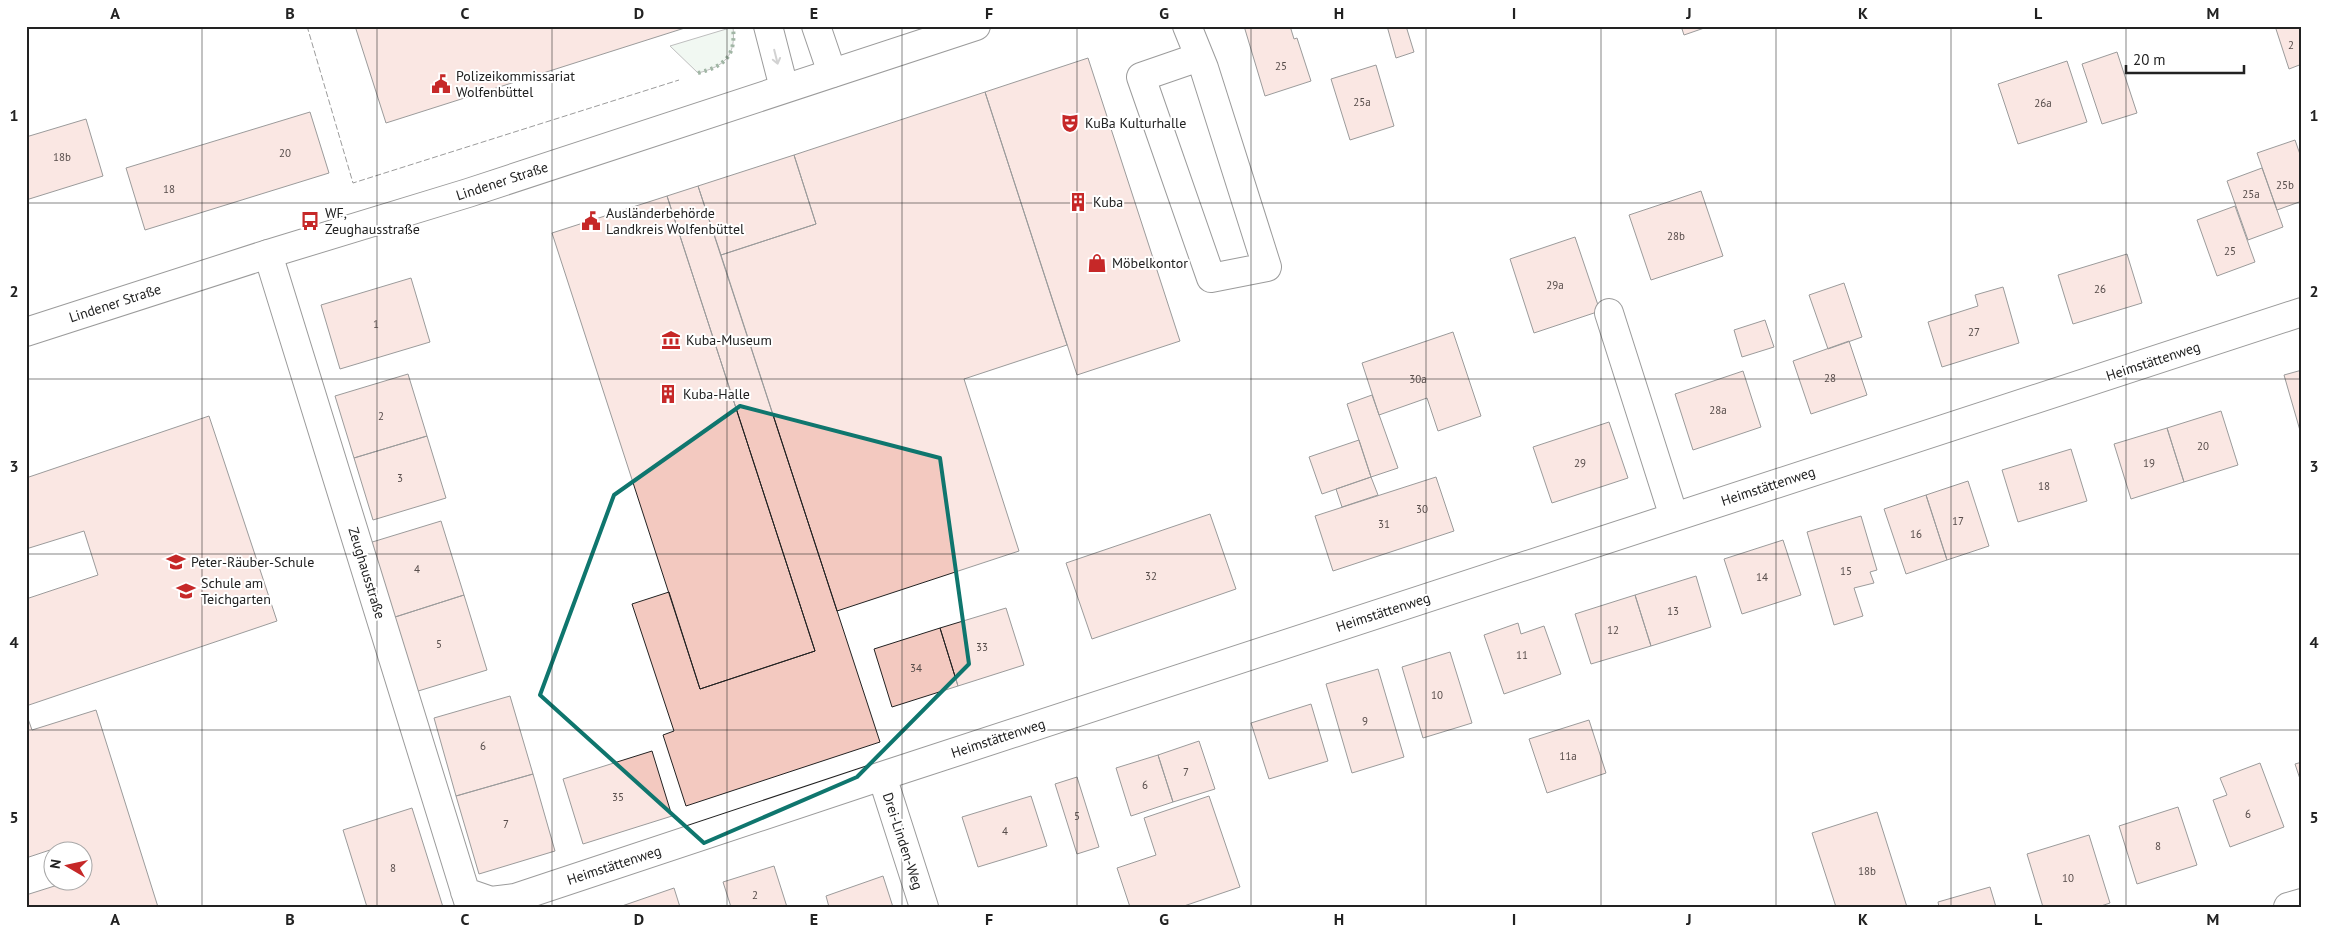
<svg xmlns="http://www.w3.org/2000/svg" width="2328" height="933" viewBox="0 0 2328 933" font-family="'PT Sans',sans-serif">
<rect width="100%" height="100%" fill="#fff"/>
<!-- green -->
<path fill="#e0efe3" stroke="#6f6f6f" d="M733 27C736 56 725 66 698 73L670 46Z"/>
<!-- building -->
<path fill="#f3c9c0" stroke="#222" d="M355 26H691L386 123Z
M1244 26H1290L1294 39 1297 38 1311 81 1265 96Z
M1387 26H1406L1414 52 1396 58Z
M1681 26H1710L1684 35Z
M2275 26H2302V64L2289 69Z
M2117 52 2137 113 2102 124 2082 64Z
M1088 58 1180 341 1077 375 985 92Z
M2067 61 2087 122 2018 144 1998 84Z
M1376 65 1394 126 1350 140 1331 79Z
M985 92 1067 345 964 379 1019 551 837 611 721 255 816 224 794 155Z
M310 112 329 173 145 230 126 168Z
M86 119 103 176 26 200V137Z
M2295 140 2302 160V201L2277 210 2257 153Z
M794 155 816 224 721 255 698 186Z
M2262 168 2283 227 2248 240 2227 181Z
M698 186 880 742 686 806 663 735 674 731 632 604 669 592 700 689 815 651 667 196Z
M1701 191 1723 256 1651 280 1629 215Z
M667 196 815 651 700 689 552 233Z
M2235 206 2255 262 2217 276 2197 220Z
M1575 237 1600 311 1534 333 1510 259Z
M2127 254 2142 303 2073 324 2058 275Z
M411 278 430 342 340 369 321 305Z
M1844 283 1862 337 1828 349 1809 295Z
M2003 287 2019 343 1942 367 1928 322 1978 306 1975 295Z
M1765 320 1774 347 1742 357 1734 330Z
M1453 332 1481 416 1438 431 1427 398 1379 415 1362 363Z
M1849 341 1867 395 1811 414 1793 361Z
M2302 370V434H2301L2284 375Z
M1743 371 1761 427 1693 450 1675 394Z
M408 374 427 436 354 458 335 396Z
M1372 395 1398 468 1371 477 1347 404Z
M2221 411 2238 465 2184 482 2167 428Z
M209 416 277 621 26 706V599L98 575 84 531 26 549V478Z
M1609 422 1628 478 1552 503 1533 447Z
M2167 428 2184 482 2131 499 2114 444Z
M427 436 446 498 373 520 354 458Z
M1359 440 1371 477 1322 494 1309 457Z
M2071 449 2087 501 2018 522 2002 470Z
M1371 477 1378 495 1342 507 1336 489Z
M1436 477 1454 531 1333 571 1315 516Z
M1968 481 1989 546 1947 560 1926 495Z
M1926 495 1947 560 1906 574 1884 509Z
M1210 514 1236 589 1092 639 1066 563Z
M1861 516 1877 570 1870 572 1874 583 1854 588 1863 616 1834 625 1807 532Z
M441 521 464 595 392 618 369 543Z
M1783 540 1801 595 1742 614 1724 559Z
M1696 576 1711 627 1651 646 1635 595Z
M464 595 487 670 415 692 392 618Z
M1635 595 1651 646 1591 664 1575 614Z
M1006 608 1024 665 958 686 940 628Z
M1518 623 1521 634 1544 626 1561 674 1504 694 1484 635Z
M940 628 958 686 892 707 874 649Z
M1450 652 1472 723 1423 738 1402 667Z
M1378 669 1404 757 1352 773 1326 684Z
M510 696 533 774 456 796 434 718Z
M1311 704 1328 761 1269 779 1251 723Z
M96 710 158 907H26V895L64 883 63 880H82V850H54L53 849 26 858V713L32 730Z
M1589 720 1606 773 1547 793 1529 739Z
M1199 741 1215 789 1173 802 1158 755Z
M652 751 672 816 583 844 563 779Z
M1158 755 1173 802 1131 816 1116 768Z
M2302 762V785L2295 764Z
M2260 763 2284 827 2230 847 2213 800 2227 795 2220 778Z
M533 774 555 851 479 874 456 796Z
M1077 777 1099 847 1077 854 1055 784Z
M1031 796 1047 846 978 867 962 817Z
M1209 796 1240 887 1181 907H1130L1117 868 1156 855 1144 818Z
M2178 807 2197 865 2137 884 2119 826Z
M412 808 443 907H367L343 830Z
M1877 812 1907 907H1836L1812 833Z
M2089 835 2110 903 2098 907H2043L2027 854Z
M774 866 787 907H731L723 882Z
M883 876 893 907H829L826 896Z
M1990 887 1996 907H1939L1938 902Z
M674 888 680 907H619Z"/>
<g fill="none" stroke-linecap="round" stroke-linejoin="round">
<!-- minor casing -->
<g stroke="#222" stroke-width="30">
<path id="minor" d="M768 26 784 88
M816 26 832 73
M1187 26 1204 68 1267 267 1211 278 1141 77 1199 57
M268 254 470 907
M1609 313 1674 517
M882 776 924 907
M465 892 491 901 515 898 882 776 2302 312
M2288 907 2302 903"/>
</g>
<!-- major casing -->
<g stroke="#222" stroke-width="30">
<path id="major" d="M26 332 268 254 468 193 976 26"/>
</g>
<!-- minor -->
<use href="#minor" stroke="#fff" stroke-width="28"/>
<!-- major -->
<use href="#major" stroke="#fff" stroke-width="28"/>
<!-- hedge -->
<path stroke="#2f5e38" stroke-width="4" stroke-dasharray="2.5 4" stroke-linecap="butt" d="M698 73C725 66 736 56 733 27"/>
<!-- fence -->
<path stroke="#222" stroke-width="1" stroke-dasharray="6 2.5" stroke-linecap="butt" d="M307 26 353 183 679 80"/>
</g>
<!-- one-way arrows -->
<defs><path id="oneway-shaft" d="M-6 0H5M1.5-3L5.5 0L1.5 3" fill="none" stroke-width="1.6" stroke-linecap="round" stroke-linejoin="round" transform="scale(1.25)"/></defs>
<use stroke="#9c9c9c" href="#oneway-shaft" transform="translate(776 57) rotate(76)"/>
<!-- marked area -->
<path d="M0 0H2328V933H0ZM740 406 940 458 969 664 857 777 704 843 540 695 614 495Z" fill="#fff" fill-opacity=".55" fill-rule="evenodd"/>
<path fill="none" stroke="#0f766e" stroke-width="4" stroke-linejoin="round" d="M740 406 940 458 969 664 857 777 704 843 540 695 614 495Z"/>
<!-- grid -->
<path fill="none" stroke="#222" stroke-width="1" stroke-opacity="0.55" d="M202 26V907M377 26V907M552 26V907M727 26V907M902 26V907M1077 26V907M1251 26V907M1426 26V907M1601 26V907M1776 26V907M1951 26V907M2126 26V907M26 203H2302M26 379H2302M26 554H2302M26 730H2302"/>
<!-- icons -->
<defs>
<g id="civic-bare" transform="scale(1.5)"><path d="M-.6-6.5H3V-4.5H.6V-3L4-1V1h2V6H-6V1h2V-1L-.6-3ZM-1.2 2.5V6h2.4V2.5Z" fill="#c62828" stroke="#fff" stroke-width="2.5" paint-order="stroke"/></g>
<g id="theatre-bare" transform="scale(1.5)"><path d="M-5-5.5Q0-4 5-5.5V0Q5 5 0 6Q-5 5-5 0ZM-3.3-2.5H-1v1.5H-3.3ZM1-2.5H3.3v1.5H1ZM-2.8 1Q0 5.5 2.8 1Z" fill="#c62828" stroke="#fff" stroke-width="2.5" paint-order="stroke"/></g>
<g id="building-bare" transform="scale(1.5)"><path d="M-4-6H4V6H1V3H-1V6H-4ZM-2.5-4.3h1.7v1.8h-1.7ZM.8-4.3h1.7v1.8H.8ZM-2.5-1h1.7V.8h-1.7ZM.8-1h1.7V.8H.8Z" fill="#c62828" stroke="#fff" stroke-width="2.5" paint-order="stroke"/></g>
<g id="bus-bare" transform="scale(1.5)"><path d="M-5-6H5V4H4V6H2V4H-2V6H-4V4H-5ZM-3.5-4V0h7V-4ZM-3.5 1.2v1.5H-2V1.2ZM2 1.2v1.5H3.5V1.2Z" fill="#c62828" stroke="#fff" stroke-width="2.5" paint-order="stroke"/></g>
<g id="shop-bare" transform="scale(1.5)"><path d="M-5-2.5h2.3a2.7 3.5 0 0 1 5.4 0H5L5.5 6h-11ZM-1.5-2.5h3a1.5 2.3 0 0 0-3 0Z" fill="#c62828" stroke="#fff" stroke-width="2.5" paint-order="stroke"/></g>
<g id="museum-bare" transform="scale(1.5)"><path d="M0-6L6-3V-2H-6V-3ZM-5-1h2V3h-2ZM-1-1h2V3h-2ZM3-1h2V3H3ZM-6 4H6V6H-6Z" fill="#c62828" stroke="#fff" stroke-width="2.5" paint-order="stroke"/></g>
<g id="school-bare" transform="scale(1.5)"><path d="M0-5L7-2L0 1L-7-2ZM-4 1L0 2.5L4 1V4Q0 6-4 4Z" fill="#c62828" stroke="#fff" stroke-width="2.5" paint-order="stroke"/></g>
</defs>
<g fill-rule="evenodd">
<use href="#civic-bare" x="441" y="84"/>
<use href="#theatre-bare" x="1070" y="123"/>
<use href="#building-bare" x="1078" y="202"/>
<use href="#bus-bare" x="310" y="221"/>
<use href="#civic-bare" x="591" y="221"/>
<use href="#shop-bare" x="1097" y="263"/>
<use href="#museum-bare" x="671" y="340"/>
<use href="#building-bare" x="668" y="394"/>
<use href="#school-bare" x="176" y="562"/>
<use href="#school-bare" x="186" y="591"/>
</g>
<g text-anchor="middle" stroke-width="4" stroke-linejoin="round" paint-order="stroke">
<!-- number labels -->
<g font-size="11" fill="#564c4a">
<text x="2291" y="49">2</text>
<text x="1281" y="70">25</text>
<text x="1362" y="106">25a</text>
<text x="2043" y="107">26a</text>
<text x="285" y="157">20</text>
<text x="62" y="161">18b</text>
<text x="2285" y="189">25b</text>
<text x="169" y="193">18</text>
<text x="2251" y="198">25a</text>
<text x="1676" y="240">28b</text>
<text x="2230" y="255">25</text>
<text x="1555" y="289">29a</text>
<text x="2100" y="293">26</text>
<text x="376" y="328">1</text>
<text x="1974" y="336">27</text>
<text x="1830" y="382">28</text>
<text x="1418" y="383">30a</text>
<text x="1718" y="414">28a</text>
<text x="381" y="420">2</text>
<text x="2203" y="450">20</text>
<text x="1580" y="467">29</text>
<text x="2149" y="467">19</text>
<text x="400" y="482">3</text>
<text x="2044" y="490">18</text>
<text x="1422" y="513">30</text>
<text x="1958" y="525">17</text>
<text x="1384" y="528">31</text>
<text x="1916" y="538">16</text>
<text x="417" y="573">4</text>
<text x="1846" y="575">15</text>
<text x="1151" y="580">32</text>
<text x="1762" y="581">14</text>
<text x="1673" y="615">13</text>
<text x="1613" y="634">12</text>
<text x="439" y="648">5</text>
<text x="982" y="651">33</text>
<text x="1522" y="659">11</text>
<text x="916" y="672">34</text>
<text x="1437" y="699">10</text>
<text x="1365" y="725">9</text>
<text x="483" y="750">6</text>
<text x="1568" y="760">11a</text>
<text x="1186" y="776">7</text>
<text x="1145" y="789">6</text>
<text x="618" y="801">35</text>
<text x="2248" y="818">6</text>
<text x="1077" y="820">5</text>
<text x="506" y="828">7</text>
<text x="1005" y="835">4</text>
<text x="2158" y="850">8</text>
<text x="393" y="872">8</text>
<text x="1867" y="875">18b</text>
<text x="2068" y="882">10</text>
<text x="755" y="899">2</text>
</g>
<!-- poi labels -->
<g font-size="14" fill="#222" stroke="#fff" text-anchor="start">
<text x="456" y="81">Polizeikommissariat<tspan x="456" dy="16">Wolfenbüttel</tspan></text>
<text x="1085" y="128">KuBa Kulturhalle</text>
<text x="1093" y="207">Kuba</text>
<text x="325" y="218">WF,<tspan x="325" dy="16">Zeughausstraße</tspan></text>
<text x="606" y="218">Ausländerbehörde<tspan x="606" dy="16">Landkreis Wolfenbüttel</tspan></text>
<text x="1112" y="268">Möbelkontor</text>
<text x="686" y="345">Kuba-Museum</text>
<text x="683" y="399">Kuba-Halle</text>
<text x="191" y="567">Peter-Räuber-Schule</text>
<text x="201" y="588">Schule am<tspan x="201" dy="16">Teichgarten</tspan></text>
</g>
<!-- street labels -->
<g font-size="14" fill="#222" stroke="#fff">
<text transform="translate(502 181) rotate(-18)" y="5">Lindener Straße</text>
<text transform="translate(115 303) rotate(-18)" y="5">Lindener Straße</text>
<text transform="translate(2153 361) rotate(-18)" y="5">Heimstättenweg</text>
<text transform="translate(1768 486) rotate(-18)" y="5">Heimstättenweg</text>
<text transform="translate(367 573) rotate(73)" y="5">Zeughausstraße</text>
<text transform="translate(1383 612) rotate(-18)" y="5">Heimstättenweg</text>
<text transform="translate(998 738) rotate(-18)" y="5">Heimstättenweg</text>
<text transform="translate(903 841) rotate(72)" y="5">Drei-Linden-Weg</text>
<text transform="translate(614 865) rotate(-18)" y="5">Heimstättenweg</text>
</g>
</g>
<!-- border -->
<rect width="2328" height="933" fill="none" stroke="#ffffff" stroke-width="55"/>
<!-- north arrow -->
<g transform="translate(68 866) rotate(279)"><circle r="24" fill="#ffffff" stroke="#a7a7a7"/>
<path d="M0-4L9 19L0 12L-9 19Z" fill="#c62828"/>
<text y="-8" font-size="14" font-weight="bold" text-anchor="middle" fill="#222222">N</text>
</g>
<!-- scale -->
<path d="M2126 65v8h118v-8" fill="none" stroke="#222222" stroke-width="2.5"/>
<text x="2133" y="65" font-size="15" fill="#222222" stroke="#ffffff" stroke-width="4" paint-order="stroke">20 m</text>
<rect x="28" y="28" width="2272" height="878" fill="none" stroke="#222" stroke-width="2"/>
<g font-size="16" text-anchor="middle" font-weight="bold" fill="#222">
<text x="115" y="19">A</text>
<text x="290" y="19">B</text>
<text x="465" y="19">C</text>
<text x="639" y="19">D</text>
<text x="814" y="19">E</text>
<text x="989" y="19">F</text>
<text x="1164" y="19">G</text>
<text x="1339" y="19">H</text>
<text x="1514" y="19">I</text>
<text x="1689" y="19">J</text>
<text x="1863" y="19">K</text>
<text x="2038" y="19">L</text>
<text x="2213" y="19">M</text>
<text x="14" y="121">1</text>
<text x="2314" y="121">1</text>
<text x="14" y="297">2</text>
<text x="2314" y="297">2</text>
<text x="14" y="472">3</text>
<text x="2314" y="472">3</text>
<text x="14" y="648">4</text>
<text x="2314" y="648">4</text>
<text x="14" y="823">5</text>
<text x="2314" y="823">5</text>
<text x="115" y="925">A</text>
<text x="290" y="925">B</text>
<text x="465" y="925">C</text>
<text x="639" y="925">D</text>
<text x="814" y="925">E</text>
<text x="989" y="925">F</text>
<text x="1164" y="925">G</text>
<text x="1339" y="925">H</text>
<text x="1514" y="925">I</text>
<text x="1689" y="925">J</text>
<text x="1863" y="925">K</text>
<text x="2038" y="925">L</text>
<text x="2213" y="925">M</text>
</g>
</svg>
